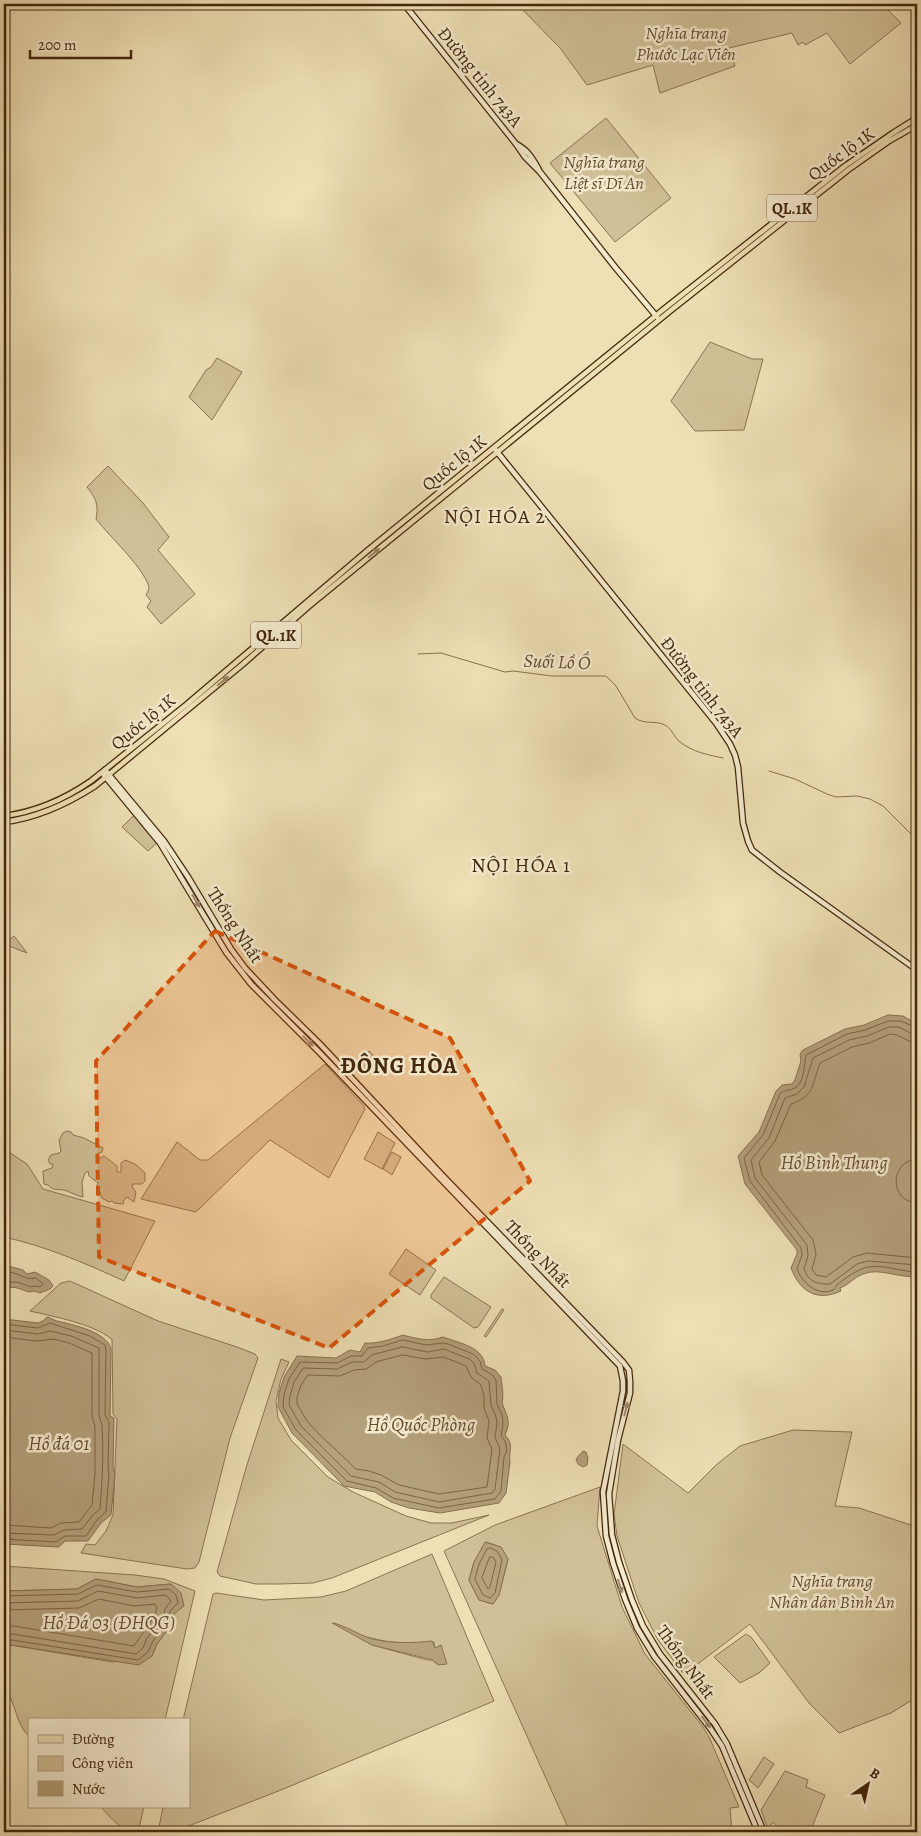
<svg xmlns="http://www.w3.org/2000/svg" width="921" height="1836" viewBox="0 0 921 1836" font-family="Alegreya,serif">
<rect width="100%" height="100%" fill="#eedfb4"/>
<filter id="stains"><feTurbulence type="fractalNoise" baseFrequency=".004" numOctaves="4"/><feColorMatrix values="0 0 0 0 .2 0 0 0 0 .09 0 0 0 0 .02 0 0 0 .5 -.17"/></filter>
<radialGradient id="worn" r=".72"><stop offset=".6" stop-color="#630" stop-opacity="0"/><stop offset="1" stop-color="#630" stop-opacity=".3"/></radialGradient>
<!-- green -->
<path fill="#d1c097" stroke="#8a7452" fill-rule="evenodd" d="M517 4H882L901 23 850 64 827 33 805 45 803 42 798 45 792 33 729 48 735 66 660 93 653 65 587 85 560 48Z
M606 118 671 198 615 242 550 163Z
M710 342 752 359H763L744 430 695 431 671 401Z
M217 358 242 372 212 420 189 397 206 370 211 367Z
M108 466 143 503 169 537 158 550 195 594 161 624 147 607 151 601 146 595C148 591 150 588 148 584 139 563 111 538 96 519 99 505 96 498 87 487Z
M136 813 159 841 148 851 122 827Z
M14 936 27 953 4 944Z
M369 1051 376 1058 363 1071 356 1064Z
M325 1064 363 1105 365 1109 329 1178 270 1140 196 1212 141 1199 177 1142 200 1160H208Z
M67 1131 71 1132 73 1135 84 1138 103 1148 102 1152 97 1154 98 1159 104 1156 117 1166V1172H121V1163L125 1160 135 1164 145 1173V1181L142 1184H132L133 1188 136 1192 134 1202 127 1197 124 1200 123 1204 114 1203 112 1201 109 1202 102 1198 97 1185 98 1183 89 1176 88 1171 85 1173 82 1182 83 1197C77 1196 72 1193 67 1191 59 1188 54 1192 48 1185L44 1184 43 1171 52 1168 53 1164H50L48 1160 51 1155 59 1153 61 1151 59 1140 63 1133Z
M378 1132 395 1143 382 1169 364 1159Z
M4 1149 27 1164 43 1189 155 1221 124 1281C85 1263 45 1246 4 1237Z
M392 1152 401 1157 392 1175 383 1169Z
M406 1249 436 1270 420 1295 389 1274Z
M444 1277 491 1307 478 1327 474 1328 431 1298V1295Z
M70 1281 158 1321 237 1347 255 1354 258 1358 230 1438 199 1562 195 1568 187 1569 81 1553 86 1544 95 1545 106 1531 113 1515 117 1419 113 1414 112 1339C91 1323 55 1317 30 1311L61 1283Z
M502 1309 504 1310 486 1337 484 1336Z
M281 1359 289 1362 281 1379 276 1401 278 1418 291 1440 328 1477 353 1492 406 1516 431 1523H452L489 1515 332 1578 313 1583 280 1584H256L220 1576 217 1572 246 1468Z
M793 1430 852 1432 835 1506 859 1508 917 1527V1697L891 1713 839 1733 809 1703 750 1624 686 1673 682 1672 658 1640 639 1603 617 1536 614 1514 623 1444 688 1493 716 1465 740 1446Z
M600 1487 597 1526 622 1607 645 1654 703 1727 710 1739 739 1807 730 1808 732 1832H570L444 1551 495 1525ZM486 1542 501 1547 508 1559 499 1595 493 1604 479 1600 469 1580 474 1562Z
M432 1554 494 1701 281 1790 173 1832H158L163 1807H189V1720H183L213 1594 216 1593 264 1600 321 1597 346 1591ZM334 1623C346 1628 358 1635 371 1638 392 1644 413 1643 434 1642L435 1649 441 1646 433 1660H427L372 1645Z
M4 1566 135 1575 164 1579 195 1591 165 1720H29V1736C15 1724 16 1701 4 1687V1646L11 1645 112 1662 152 1656 157 1644 174 1621 170 1584 137 1587 96 1579 77 1589 4 1591Z
M746 1634 751 1637 770 1663 759 1673 740 1683 714 1657Z
M764 1757 774 1764 758 1788 749 1780Z
M785 1771 808 1780 806 1787 825 1795 810 1832H772L777 1826 773 1822 768 1829 761 1810Z
M101 1807H144L138 1832C121 1832 112 1819 101 1807Z"/>
<!-- water -->
<path fill="#b4a07b" stroke="#87704f" d="M888 1015 903 1016 917 1024V1175L914 1181 917 1188V1276C900 1279 880 1267 863 1274 854 1277 849 1285 840 1288L841 1291C817 1302 800 1292 791 1268L797 1254V1250L745 1184 738 1156 759 1132 776 1091 782 1085 792 1084 795 1080 801 1061 800 1054 803 1050 845 1029 864 1025Z
M8 1266 23 1270 27 1274 35 1272 49 1280 53 1286 50 1289 40 1293 34 1291 29 1292C19 1289 16 1286 6 1288L4 1287V1268Z
M47 1317C52 1318 53 1320 57 1321 73 1325 106 1331 111 1349L110 1416 114 1418 113 1467 115 1474 111 1515 101 1523 88 1541H65L59 1547 4 1544V1319L38 1323 43 1321Z
M403 1335C417 1339 430 1342 443 1337 459 1343 484 1347 485 1366L495 1370 501 1377C502 1387 504 1395 502 1403 506 1415 512 1420 505 1435 515 1446 508 1451 510 1462L506 1493 499 1503 440 1513 409 1508 391 1502 375 1492 344 1486 292 1433 278 1407 279 1393 284 1377 297 1356 336 1358 350 1350 360 1352 365 1343C378 1344 391 1339 403 1335Z
M583 1451 586 1452 588 1458 587 1465 583 1467 578 1464 576 1459Z
M485 1542 501 1547 508 1559 499 1595 493 1604 479 1600 469 1580 474 1562Z
M96 1579 137 1587 171 1584 181 1593 184 1606 174 1614V1621L157 1644 152 1656 139 1665 11 1645 4 1646V1591L77 1589Z
M332 1623C345 1625 357 1634 369 1638 390 1644 411 1643 432 1641L435 1648 441 1645 447 1664 438 1665 437 1663H435L433 1660 372 1645Z"/>
<g fill="none" stroke-linecap="round" stroke-linejoin="round">
<!-- shore -->
<path stroke="#7c6444" stroke-width="1" d="M917 1028 901 1021H888L865 1030 847 1034 806 1055C804 1063 805 1083 795 1088 789 1091 785 1089 780 1094L763 1135 744 1158 750 1181 801 1248 802 1255 797 1269C802 1282 817 1297 833 1290 837 1287 834 1287 838 1284 845 1278 858 1269 868 1267 884 1264 901 1272 917 1272
M917 1034H912L899 1027H889L867 1036 849 1040 813 1058 804 1087 797 1094 785 1098 769 1138 751 1160 755 1178 807 1245 808 1256 804 1269C808 1281 817 1285 830 1284L857 1264 868 1261 917 1265
M917 1042 909 1041 897 1035 890 1034 869 1043 852 1047 820 1063C812 1084 815 1096 791 1104L775 1141 759 1162 762 1175 813 1240 816 1254 812 1269 816 1275 826 1277 853 1257 867 1253 917 1258
M917 1159C889 1161 889 1202 917 1203
M4 1272C16 1270 24 1281 36 1278L43 1284 40 1287 35 1286 30 1287C19 1282 16 1281 4 1283
M4 1324 38 1328 50 1323 90 1336 105 1345 106 1350 105 1415 109 1422 108 1467 109 1474 106 1512 97 1520 86 1536H65L56 1542 4 1539
M4 1330 38 1334 50 1331 71 1336 99 1348V1416C100 1420 102 1423 102 1427 104 1453 102 1483 100 1509L92 1516 82 1529 64 1530 54 1535 4 1533
M4 1337 37 1341 54 1339 69 1343 92 1353V1416L95 1427V1474L92 1505 79 1522 61 1523 51 1528 4 1525
M403 1340 426 1345 443 1343 448 1344 473 1354 480 1361 482 1369 491 1374 496 1380 497 1404 502 1415 503 1424 501 1436 505 1441 507 1450 504 1457 501 1491 495 1499 439 1508 393 1498 376 1488 347 1481 296 1430 283 1407 284 1394 289 1379 300 1362 337 1363 351 1356H362L368 1348 383 1346Z
M403 1347 427 1352 444 1349 469 1359 474 1363 477 1373 489 1381 491 1405 496 1417 497 1424 495 1437 500 1449 495 1489 492 1493 439 1502 395 1492 379 1482 351 1476 301 1426 289 1405 290 1396 294 1382 303 1368 337 1369 352 1362H364L372 1355Z
M403 1355 425 1359 444 1357 466 1366 471 1377 481 1385 484 1396V1408L489 1421 487 1438 492 1449 487 1487 439 1494 399 1485 381 1475 369 1471 356 1469 317 1432 307 1421 297 1404V1397L301 1385 308 1375 340 1376 354 1370 366 1369 376 1362Z
M490 1548 497 1551 502 1560 495 1593 490 1598 483 1595 475 1579 479 1564 487 1549Z
M490 1557H493L496 1562 490 1587 488 1589 482 1578Z
M4 1596 78 1594 97 1585 137 1592 169 1589 176 1595 178 1603 170 1611 169 1620 153 1641 148 1652 138 1660 12 1640 4 1641
M4 1603 78 1601 98 1591 137 1598 166 1595 171 1601 165 1609 163 1618 147 1638 143 1648 136 1654 13 1634H4
M4 1610 79 1608 99 1599 134 1606 155 1604 157 1607 155 1615 134 1646 14 1626 4 1627"/>
<!-- stream -->
<path stroke="#87704f" stroke-width="1" d="M418 654 441 653 505 672 513 671 552 676H606L616 686 635 718C645 725 655 720 665 725 672 729 674 737 680 742 693 752 708 755 723 758
M769 771 795 779 827 794 836 797 857 796 870 799 883 806 912 835 917 836"/>
<!-- secondary casing -->
<g stroke="#43270c" stroke-width="7">
<path id="secondary" d="M404 4 516 144 525 157 540 172 615 267 657 317
M516 144C528 150 533 159 539 170
M494 448 716 723 730 744 735 755 738 767 743 823 748 841 752 850 780 872 917 970
M105 770 164 841 188 877 231 949 245 968 275 1000 320 1044 442 1175 623 1362 629 1370 630 1381V1393L618 1440 609 1494 612 1535 619 1562 632 1600 643 1626 660 1654 715 1724 727 1744 764 1832
M104 775 160 843 226 952 251 984 320 1053 620 1366 623 1381V1391L603 1492 606 1536 613 1563 625 1599 637 1628 654 1656 710 1728 722 1746 758 1832"/>
</g>
<!-- primary casing -->
<g stroke="#43270c" stroke-width="7">
<path id="primary" d="M4 816C35 812 65 799 91 781L186 705 367 551 664 309 845 166 893 133 917 118
M4 822C36 818 67 804 95 786L243 664 309 606 670 311 848 170 889 141 917 125"/>
</g>
<!-- secondary -->
<use href="#secondary" stroke="#f4eace" stroke-width="4.5"/>
<!-- primary -->
<use href="#primary" stroke="#eedfb4" stroke-width="4.5"/>
</g>
<!-- one-way arrows -->
<defs><path id="oneway-solid" d="M-6-.8H1V-3.2L6.5 0L1 3.2V.8H-6Z" transform="scale(1.25)"/></defs>
<g fill="#988360">
<use href="#oneway-solid" transform="translate(374 553) rotate(-40)"/>
<use href="#oneway-solid" transform="translate(223 681) rotate(-40)"/>
</g>
<g fill="#9c886d">
<use href="#oneway-solid" transform="translate(196 901) rotate(59)"/>
<use href="#oneway-solid" transform="translate(308 1041) rotate(45)"/>
<use href="#oneway-solid" transform="translate(626 1409) rotate(-76)"/>
<use href="#oneway-solid" transform="translate(620 1586) rotate(72)"/>
<use href="#oneway-solid" transform="translate(706 1722) rotate(52)"/>
</g>
<!-- marked area -->
<path fill="#d8540c" fill-opacity="0.2" stroke="#d8540c" stroke-width="4" stroke-dasharray="10 6" stroke-linejoin="round" d="M215 931 450 1038 530 1181 329 1348 99 1257 96 1061Z"/>
<g text-anchor="middle" stroke-width="5" stroke-linejoin="round" paint-order="stroke">
<!-- shield labels -->
<g fill="#f4eace" stroke="#786246" stroke-width="1">
<rect x="767" y="194.5" width="50" height="27" rx="4"/>
<rect x="251" y="621.5" width="50" height="27" rx="4"/>
</g>
<g font-size="16" font-weight="bold" fill="#43270c">
<text x="792" y="214">QL.1K</text>
<text x="276" y="641">QL.1K</text>
</g>
<!-- park labels -->
<g font-size="18" font-style="italic" fill="#664d2f" stroke="#f4eace">
<text x="686" y="39">Nghĩa trang<tspan x="686" dy="21">Phước Lạc Viên</tspan></text>
<text x="604" y="168">Nghĩa trang<tspan x="604" dy="21">Liệt sĩ Dĩ An</tspan></text>
<text x="832" y="1587">Nghĩa trang<tspan x="832" dy="21">Nhân dân Bình An</tspan></text>
</g>
<!-- street labels -->
<g font-size="18" fill="#43270c" stroke="#f4eace">
<text transform="translate(480 77) rotate(51)" y="6">Đường tỉnh 743A</text>
<text transform="translate(841 154) rotate(-36)" y="6">Quốc lộ 1K</text>
<text transform="translate(454 463) rotate(-39)" y="6">Quốc lộ 1K</text>
<text transform="translate(702 687) rotate(52)" y="6">Đường tỉnh 743A</text>
<text transform="translate(143 722) rotate(-39)" y="6">Quốc lộ 1K</text>
<text transform="translate(235 925) rotate(57)" y="6">Thống Nhất</text>
<text transform="translate(538 1254) rotate(46)" y="6">Thống Nhất</text>
<text transform="translate(686 1662) rotate(54)" y="6">Thống Nhất</text>
</g>
<!-- water labels -->
<g font-size="19" font-style="italic" fill="#654b2d" stroke="#f4eace">
<text transform="translate(557 661) rotate(2)" y="7">Suối Lồ Ồ</text>
<text x="834" y="1169">Hồ Bình Thung</text>
<text x="421" y="1431">Hồ Quốc Phòng</text>
<text x="59" y="1450">Hồ đá 01</text>
<text x="109" y="1629">Hồ Đá 03 (ĐHQG)</text>
</g>
<!-- quarter labels -->
<g font-size="20" letter-spacing="1" fill="#43270c" stroke="#f4eace">
<text x="495" y="523">NỘI HÓA 2</text>
<text x="521" y="872">NỘI HÓA 1</text>
</g>
<!-- district labels -->
<g font-size="22" font-weight="bold" letter-spacing="1" fill="#43270c" stroke="#f4eace">
<text x="399" y="1073">ĐÔNG HÒA</text>
</g>
</g>
<!-- margin -->
<rect width="921" height="1836" fill="none" stroke="#eedfb4" stroke-width="20"/>
<rect x="5" y="5" width="911" height="1826" fill="none" stroke="#43270c" stroke-width="2.5"/>
<rect x="10" y="10" width="901" height="1816" fill="none" stroke="#43270c"/>
<!-- legend -->
<rect x="28" y="1718" width="162" height="90" fill="#f4eace" stroke="#ad9c80"/>
<rect x="38" y="1735" width="25" height="8" fill="#eedfb4" stroke="#ad9c80"/>
<text x="72" y="1744" font-size="15" fill="#43270c">Đường</text>
<rect x="38" y="1756" width="25" height="15" fill="#d1c097" stroke="#ad9c80"/>
<text x="72" y="1768" font-size="15" fill="#43270c">Công viên</text>
<rect x="38" y="1781" width="25" height="15" fill="#b4a07b" stroke="#ad9c80"/>
<text x="72" y="1794" font-size="15" fill="#43270c">Nước</text>
<!-- north arrow -->
<g transform="translate(868 1784) rotate(34)" stroke="#f4eace" stroke-width="4" paint-order="stroke">
<path d="M0-4L9 19L0 12L-9 19Z" fill="#43270c"/>
<text y="-8" font-size="14" font-weight="bold" text-anchor="middle" fill="#43270c">B</text>
</g>
<!-- scale -->
<path d="M30 50v8h101v-8" fill="none" stroke="#43270c" stroke-width="2.5"/>
<text x="38" y="50" font-size="15" fill="#43270c" stroke="#f4eace" stroke-width="4" paint-order="stroke">200 m</text>
<rect width="100%" height="100%" filter="url(#stains)"/>
<rect width="100%" height="100%" fill="url(#worn)"/>
</svg>
